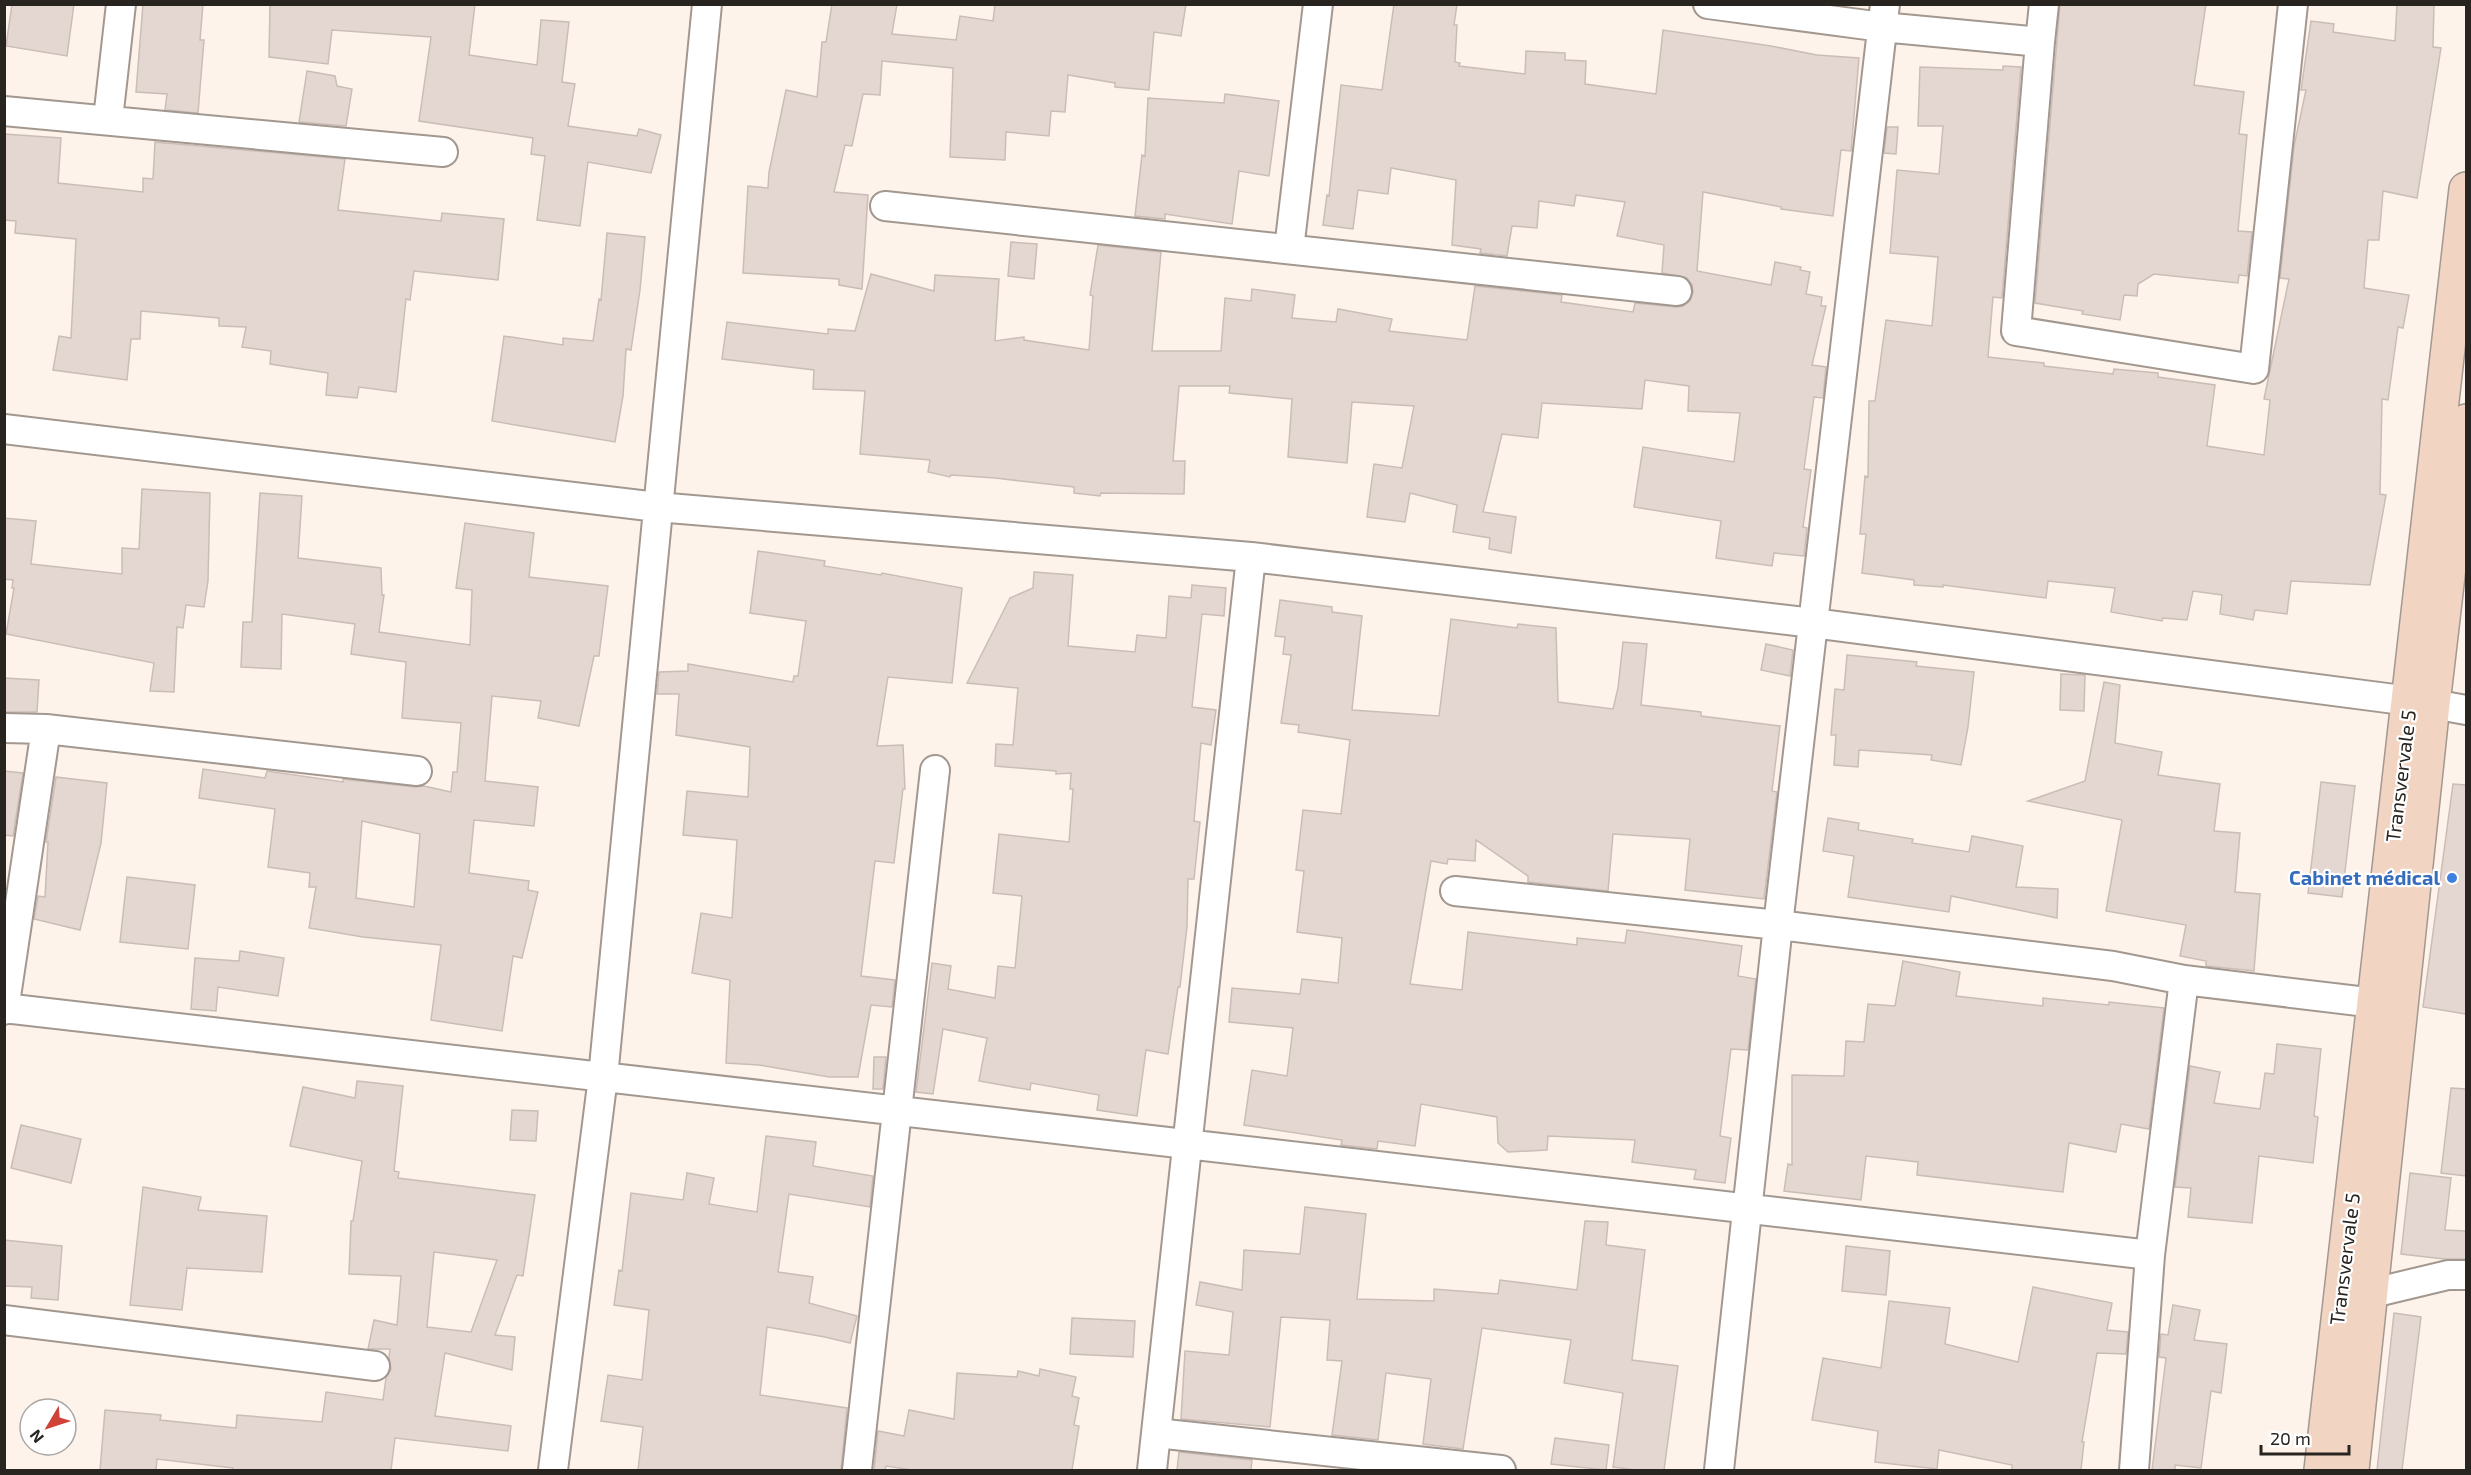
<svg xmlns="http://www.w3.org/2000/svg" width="2471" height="1475" viewBox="0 0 2471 1475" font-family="'Exo 2',sans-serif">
<rect width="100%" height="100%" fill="#fef3ea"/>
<!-- building -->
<path fill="#e4d6d0" stroke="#cabdb7" stroke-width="1.5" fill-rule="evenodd" d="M12 4H74L67 56 6 46Z
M143 4H203L200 40H204L198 113 165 110 167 94 136 92Z
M270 4H475L469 55 537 65 541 20 569 22 562 82 575 84 568 126 637 136 639 129 661 135 651 173 588 162 580 226 537 220 545 156 531 154 533 138 419 121 431 37 332 30 328 64 269 57Z
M832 4H897L892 34 956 40 960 16 993 21 995 4H1186L1181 36 1154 32 1149 90 1115 87V83L1068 75 1065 112 1051 111 1049 136 1006 132 1005 160 950 157 953 68 882 61 880 95 863 94 852 146 845 145 834 192 868 195 862 289 839 285V279L743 273 748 186 768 188 769 172 786 90 817 97 822 42H826Z
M1394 4H1457L1454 25H1457L1455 62 1460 63 1459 66 1525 74 1526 51 1565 53V60L1586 61 1585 84 1656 94 1663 30 1771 46 1817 55 1859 58 1851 151 1841 150 1833 216 1781 209V207L1703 192 1697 271 1771 285 1775 262 1801 267 1800 270 1810 272 1806 294 1822 297 1821 306H1826L1812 365 1826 367 1823 398 1814 397 1804 469 1811 470 1803 527 1807 528 1804 556 1774 553 1772 566 1716 558 1721 521 1634 507 1643 447 1734 462 1740 413 1688 411 1689 386 1645 380 1642 409 1542 403 1538 438 1502 434 1483 512 1516 517 1511 553 1489 549 1490 538 1453 532 1457 505 1410 493 1405 522 1367 517 1374 464 1402 468 1414 406 1352 402 1347 463 1288 457 1292 399 1229 393 1230 386H1179L1173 461H1185L1184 494 1101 493 1100 496 1074 493V487L995 478 951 475 950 477 928 472 930 460 860 454 865 391 813 389 814 370 722 359 727 322 828 334V329L855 331 871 274 934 291 935 275 999 279 995 341 1024 337V340L1089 350 1093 296 1090 295 1098 245 1161 252 1152 351H1221L1225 298 1251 301 1252 289 1295 295 1292 318 1336 322 1338 309 1392 319 1389 331 1467 340 1475 286 1562 295 1561 302 1633 312 1635 303 1676 307 1683 306 1690 301 1693 292 1692 285 1687 278 1662 273 1664 245 1617 236 1625 202 1576 195 1574 206 1539 201 1537 228 1512 226 1507 256 1480 253 1481 249 1452 245 1456 180 1391 168 1388 194 1358 190 1353 229 1323 225 1327 195 1329 196 1341 85 1382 90Z
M2060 4H2206L2194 85 2244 92 2239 134 2247 135 2238 231 2252 232 2247 276 2239 275 2238 283 2154 274 2138 284 2137 296 2124 295 2120 320 2082 314 2083 311 2035 303Z
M2397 4H2434L2433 47 2441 48 2417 198 2383 191 2379 240H2368L2364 288 2409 295 2403 328 2398 327 2388 400 2382 399 2380 494 2386 495 2370 585 2291 581 2287 614 2255 610 2253 620 2220 614 2222 595 2193 591 2187 620 2163 618 2162 621 2111 612 2115 588 2048 581 2046 598 1943 585V587L1914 585V580L1862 573 1866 534H1860L1865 476 1868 477 1869 401H1875L1886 320 1932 326 1938 257 1890 253 1897 170 1939 174 1943 126H1918L1920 67 2003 70V66L2021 67 2002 298 1993 297 1988 357 2044 363V366L2113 374 2114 369 2158 373V377L2215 385 2207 446 2264 455 2270 400 2264 399 2289 279 2280 278 2294 146 2306 90H2301L2311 21 2334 24 2333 32 2395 41Z
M307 71 335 76 337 86 352 89 346 126 299 122Z
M1225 94 1279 101 1269 176 1239 171 1232 224 1165 214V219L1135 216 1142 155 1145 156 1148 98 1224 103Z
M1887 127H1898L1896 154 1884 153Z
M4 134 61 138 58 183 143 192V178L153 179 155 142 345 159 338 210 441 221 442 213 504 219 498 280 414 271 410 300 406 299 396 392 359 387 357 398 326 395 328 373 270 364 271 351 242 347 246 327 219 326V318L141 311 140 339H131L127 380 53 370 59 336 71 338 76 239 15 233 16 221 4 220Z
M607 233 645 237 640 290 631 350 626 349 623 396 615 442 492 421 504 336 563 345V338L593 341 599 299 601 300Z
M1011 242 1037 244 1034 279 1008 276Z
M142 489 210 493 208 581 204 607 186 605 183 628 177 627 174 692 150 691 154 663 6 634 14 588H12L13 580 4 579V518L36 521 31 564 122 574V548L139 549Z
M260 493 302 496 298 558 381 568 382 595H384L379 632 470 645 472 590 456 588 465 523 534 533 529 577 608 586 599 656H594L579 726 538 718 541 701 492 696 485 781 538 787 534 826 474 820 469 873 529 881 528 890 538 892 522 958 513 956 502 1031 431 1020 441 945 363 937 309 928 316 887H309L310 873 268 867 275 809 199 798 203 769 265 778 267 771 343 782V779L415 787 424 786 451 792 453 772H457L461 723 402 718 406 662 351 654 355 624 282 614 281 669 241 667 243 622H252ZM362 821 420 834 414 907 356 898Z
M758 551 825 561 824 566 881 575 882 573 962 588 952 683 888 677 877 746 903 745 905 789H903L894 863 875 861 861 976 895 980 892 1007 871 1005 858 1077H829L759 1065 726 1063 730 980 692 973 701 913 732 918 737 840 683 835 687 791 748 797 750 747 676 735 679 694H657L659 672 688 671V664L793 682 794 676H798L806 621 750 613Z
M1034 572 1073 575 1068 646 1135 652 1137 635 1166 638 1169 596 1191 598 1192 585 1226 588 1224 616 1202 614 1192 707 1216 710 1211 745 1201 743 1194 821 1200 822 1194 879H1188L1187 927 1180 987H1178L1168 1054 1146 1050 1137 1116 1097 1110 1099 1095 1031 1083 1030 1090 979 1081 987 1038 943 1029 933 1094 916 1092 932 963 951 966 948 989 995 998 998 966 1015 968 1022 896 993 893 999 834 1069 842 1073 789H1070L1071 773 1056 774V771L995 766 996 744 1013 745 1018 688 967 683 1010 598 1033 588Z
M1280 600 1332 607V612L1362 616 1352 710 1439 716 1451 619 1517 628 1518 624 1556 628 1558 702 1613 709 1618 688 1623 642 1647 644 1641 705 1701 712V716L1780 726 1772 791 1777 792 1764 899 1685 890 1690 839 1613 834 1608 891 1528 882V876L1476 840 1475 861 1448 859 1447 864 1431 861 1410 984 1462 990 1468 932 1577 945V938L1625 943 1627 930 1742 946 1738 976 1756 979 1748 1050 1731 1049 1720 1136 1731 1138 1725 1183 1694 1179 1696 1170 1632 1162 1635 1140 1548 1136 1547 1150 1508 1152 1498 1143 1497 1117 1421 1104 1415 1146 1378 1141 1377 1149 1341 1145 1342 1140 1244 1125 1252 1070 1287 1076 1293 1028 1229 1022 1232 988 1300 994 1302 979 1338 983 1342 938 1297 932 1304 871 1296 870 1303 810 1341 814 1350 740 1298 732 1299 725 1281 723 1291 655 1283 654 1285 637 1275 636Z
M1766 644 1793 650 1790 676 1761 670Z
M1847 655 1917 662 1916 666 1974 672 1968 727 1961 765 1931 760 1932 755 1859 750 1858 767 1834 765 1836 735H1831L1835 689 1844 690Z
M2061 674 2085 675 2084 711 2060 710Z
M4 678 39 680 37 712H4Z
M2104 682 2120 685 2115 743 2162 752 2158 775 2220 784 2214 831 2240 833 2235 892 2260 894 2254 971 2206 966V961L2180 956 2186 925 2106 911 2122 820 2028 801 2085 781Z
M4 771 23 773 13 836 4 835Z
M56 777 107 783 101 843 80 930 34 919 38 896 45 897 48 842H46Z
M2321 782 2355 786 2342 897 2308 893Z
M2453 784 2466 785V1014L2423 1007Z
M1828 818 1859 823 1858 830 1913 839 1912 843 1969 852 1972 836 2023 846 2016 887 2058 889 2057 918 1951 896 1949 912 1848 897 1854 856 1823 851Z
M127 877 195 885 188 949 120 942Z
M240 951 284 958 278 996 218 987 216 1011 191 1009 195 958 239 961Z
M1903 961 1960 972 1956 996 2043 1006V998L2109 1005V1002L2164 1008 2149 1129 2121 1124 2116 1152 2069 1143 2063 1192 1917 1175 1918 1162 1866 1156 1861 1200 1784 1191 1788 1164 1792 1165V1075L1844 1076 1846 1041 1864 1042 1868 1004 1895 1006Z
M2277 1044 2321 1049 2314 1116 2318 1117 2313 1163 2259 1156 2252 1223 2188 1217 2191 1188 2175 1187 2190 1066 2220 1072 2214 1103 2260 1109 2265 1073 2274 1074Z
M874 1057H886L883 1089H873Z
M357 1081 403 1086 394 1171 399 1172 398 1178 535 1195 523 1276 517 1275 495 1335 515 1337 512 1370 445 1353 435 1416 511 1426 508 1451 395 1438 391 1470H233V1468L157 1459 156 1470H100L105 1410 161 1415 160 1420 236 1428 237 1415 322 1422 326 1392 383 1400 386 1378 391 1369 389 1357 390 1349H368L374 1320 397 1325 401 1276 349 1274 351 1221H353L362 1161 290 1146 303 1087 355 1098ZM434 1252 497 1260 471 1332 427 1327Z
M2451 1088 2466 1089V1176L2441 1173Z
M512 1110 538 1111 536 1141 510 1140Z
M21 1125 81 1139 71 1183 11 1168Z
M766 1136 816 1142 813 1166 873 1176 870 1207 789 1194 778 1272 813 1277 809 1303 857 1316 850 1343 825 1337 767 1327 760 1395 847 1408 841 1470H638L643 1427 601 1421 608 1375 642 1380 649 1310 614 1305 619 1270 622 1271 631 1193 683 1200 687 1173 714 1178 709 1204 757 1212Z
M2410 1173 2451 1178 2445 1230 2466 1231V1259H2444L2401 1254Z
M143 1187 201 1197 198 1210 267 1216 262 1272 187 1268 182 1310 130 1305Z
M1305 1207 1366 1214 1357 1299 1434 1301V1289L1498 1294 1500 1280 1577 1290 1585 1221 1608 1222 1606 1245 1645 1250 1632 1360 1678 1366 1664 1470H1636L1613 1467 1623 1393 1564 1383 1571 1340 1482 1328 1463 1449 1423 1444 1431 1379 1386 1373 1378 1440 1332 1435 1342 1361 1327 1360 1330 1320 1281 1317 1270 1427 1181 1419 1185 1351 1229 1355 1233 1312 1196 1305 1200 1282 1242 1290 1244 1250 1300 1254Z
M4 1240 62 1246 58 1300 31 1298 32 1287 4 1286Z
M1846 1246 1890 1251 1886 1295 1842 1291Z
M2033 1287 2112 1303 2107 1330 2128 1332 2126 1354 2097 1353 2082 1442H2084L2081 1470H2012V1465L1939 1450 1937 1469 1875 1462 1878 1431 1812 1420 1823 1358 1881 1368 1889 1301 1950 1308 1945 1344 2018 1362Z
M2173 1305 2200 1310 2194 1340 2227 1344 2221 1393 2211 1391 2201 1468 2175 1465V1470H2152L2166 1358 2159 1357 2161 1334 2168 1335Z
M2394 1313 2421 1317 2402 1470H2377Z
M1072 1318 1135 1321 1133 1357 1070 1354Z
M1040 1369 1076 1377 1072 1396 1079 1398 1074 1425 1079 1426 1072 1470H912L886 1466 885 1470H874L878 1431 904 1436 909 1410 954 1419 957 1373 1017 1377 1018 1371 1039 1376Z
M1555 1438 1609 1445 1606 1470 1551 1464Z
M1179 1452 1252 1460 1251 1470H1177Z"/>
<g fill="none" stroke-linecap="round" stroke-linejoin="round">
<!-- minor casing -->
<g stroke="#a29890" stroke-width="32">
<path id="minor" d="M1708 4 1882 27 2040 42 2016 331 2254 369 2293 4
M2040 42 2044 4
M4 111 443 152
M108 119 121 4
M885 206 1677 291
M1289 249 1318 4
M4 429 657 507 1251 557 1813 623 2410 701
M2433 704 2466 710
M4 728 46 729 417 771
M1455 891 1778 925 2113 966 2184 980
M4 1008 2150 1255
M4 1010 46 729
M2373 1293 2448 1275H2466
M4 1320 375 1366
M1156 1433 1501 1470
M553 1470 603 1077 707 4
M857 1470 935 770
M1152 1470 1251 557
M1719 1470 1778 925 1885 4
M2134 1470 2150 1255 2184 980 2375 1003"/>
</g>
<!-- secondary casing -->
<g stroke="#a29890" stroke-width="36">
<path id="secondary" d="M2321 1470 2466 189
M2352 1470 2433 704 2466 421"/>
</g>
<!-- minor -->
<use href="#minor" stroke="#fff" stroke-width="28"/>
<!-- secondary -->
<use href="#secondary" stroke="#f1d4c2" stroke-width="33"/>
</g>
<!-- markers -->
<circle fill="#3f7fe0" stroke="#fff" stroke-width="2" cx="2452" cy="878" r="6"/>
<g text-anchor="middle" stroke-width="4.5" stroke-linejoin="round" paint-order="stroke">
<!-- street labels -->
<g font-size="20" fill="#282420" stroke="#fff">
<text transform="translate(2401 776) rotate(-83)" y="7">Transvervale 5</text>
<text transform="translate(2345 1259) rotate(-83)" y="7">Transvervale 5</text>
</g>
<!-- shop labels -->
<g font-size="20" font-weight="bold" fill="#366cbe" stroke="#fff" text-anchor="end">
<text x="2440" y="885">Cabinet médical</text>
</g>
</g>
<!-- border -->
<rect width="2471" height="1475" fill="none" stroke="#282420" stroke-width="12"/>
<!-- north arrow -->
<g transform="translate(48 1427) rotate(231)"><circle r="28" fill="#ffffff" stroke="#a9a7a6" stroke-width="1.5"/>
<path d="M0-4.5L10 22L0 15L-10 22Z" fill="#d04238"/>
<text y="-9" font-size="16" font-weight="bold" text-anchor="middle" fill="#282420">N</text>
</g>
<!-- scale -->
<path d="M2261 1445v9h88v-9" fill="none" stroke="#282420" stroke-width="3"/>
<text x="2270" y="1445" font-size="18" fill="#282420" stroke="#ffffff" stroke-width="4.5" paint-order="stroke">20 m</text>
</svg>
